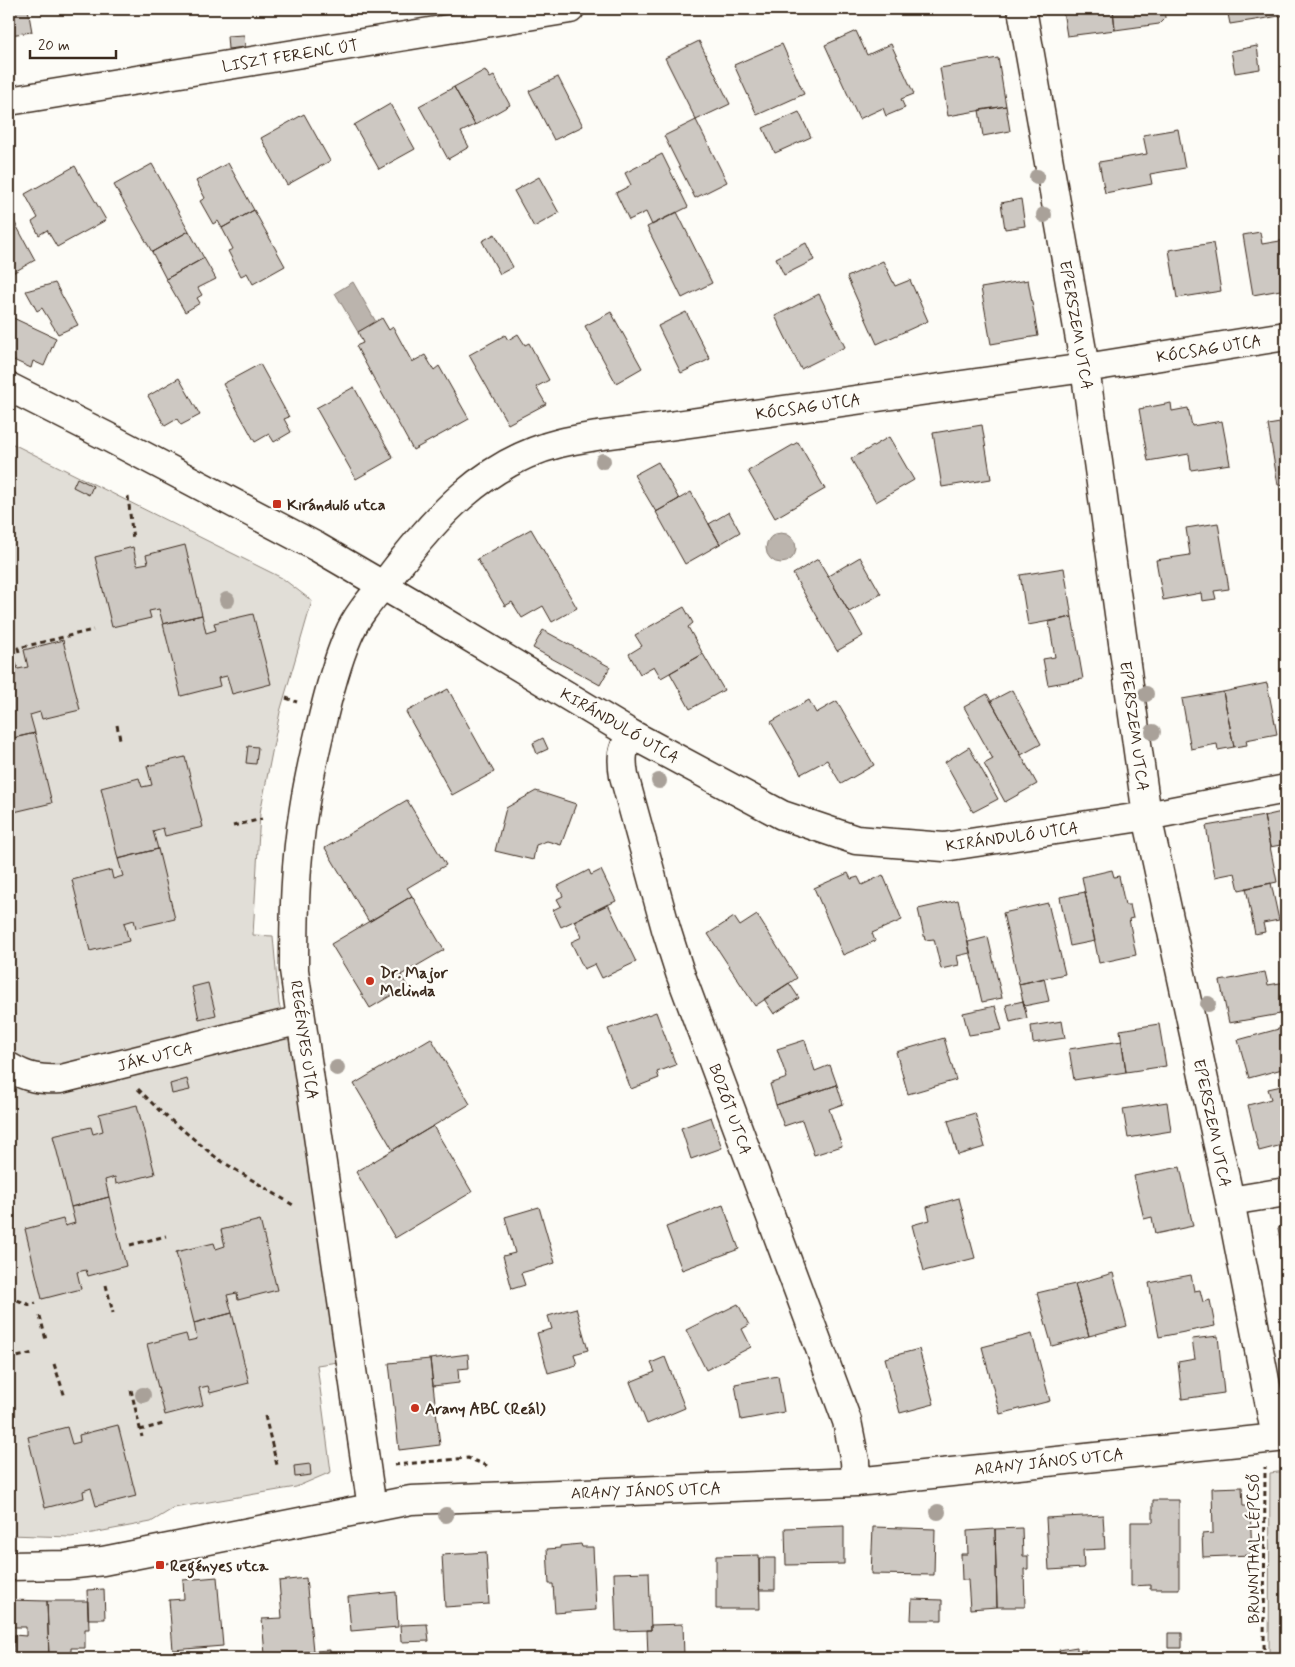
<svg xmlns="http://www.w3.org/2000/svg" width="1295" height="1667" viewBox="0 0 1295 1667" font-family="Mynerve,sans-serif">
<rect width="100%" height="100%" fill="#fdfcf7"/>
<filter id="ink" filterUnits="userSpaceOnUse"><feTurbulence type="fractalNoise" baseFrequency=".02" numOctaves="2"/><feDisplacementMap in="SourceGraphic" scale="10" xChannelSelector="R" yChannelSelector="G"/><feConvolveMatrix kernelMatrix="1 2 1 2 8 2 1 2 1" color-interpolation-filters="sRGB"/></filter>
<g filter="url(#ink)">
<!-- green -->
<path fill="#e1ded7" stroke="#8e847a" d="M9 442 282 578 312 601 280 712 260 813 253 935 273 936 279 1004 291 1043 338 1362 317 1365 331 1472 296 1487 174 1508 151 1522 71 1537 9 1535Z
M1286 1471V1658H1269L1270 1473Z"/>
<!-- water -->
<path fill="#bbb4ad" stroke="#887d74" d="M353 282 376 322 358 332 335 293Z
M766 548a15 15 0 1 1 30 0a15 15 0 1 1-30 0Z"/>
<!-- building -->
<path fill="#cdc8c2" stroke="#3b2a1e" d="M9 9H28L32 32 9 35Z
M1072 9H1113L1115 30 1067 36 1063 11Z
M1113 9H1164L1165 18 1159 24 1115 30Z
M1227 9H1286V15L1230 24Z
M856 31 867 55 891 44 914 94 901 99 905 108 886 116 883 108 859 119 825 45Z
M244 35 245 47 228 49 227 36Z
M699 41 730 104 696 120 665 58Z
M782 44 804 94 757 115 734 65Z
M1257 46 1260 69 1235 73 1231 51Z
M998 58 1006 106 948 116 940 68Z
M485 70 490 78 494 76 510 105 475 125 454 87Z
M558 77 583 126 554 140 529 91Z
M454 87 475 125 461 132 469 147 448 159 419 106Z
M390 104 415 149 379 169 354 125Z
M1006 106 1010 131 983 136 979 110Z
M799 112 811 137 775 153 763 128Z
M304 114 330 161 287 185 261 138Z
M696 120 727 182 695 198 664 136Z
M1178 129 1185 168 1150 174 1152 184 1105 193 1099 162 1147 154 1143 135Z
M662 154 688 207 652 225 646 212 629 220 616 193 631 185 625 173Z
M228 163 254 210 222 228 218 221 213 224 200 201 205 198 196 181Z
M152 164 189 231 152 252 114 185Z
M75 166 106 220 57 247 47 230 39 235 32 222 38 218 25 194Z
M539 177 559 213 534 227 514 191Z
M1021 199 1025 226 1005 229 1001 203Z
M254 210 285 266 253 284 247 273 241 276 228 251 233 249 222 228Z
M9 212 35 260 9 275Z
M677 212 712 283 682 298 647 227Z
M189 231 204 258 166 279 152 252Z
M1260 232 1262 244 1286 240V289L1253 295 1243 235Z
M495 234 513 267 500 274 482 241Z
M806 243 814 260 784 275 776 258Z
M1213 243 1221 291 1177 298 1169 250Z
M204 258 216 279 198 288 202 295 197 298 200 303 185 312 166 279Z
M883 261 895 286 910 280 928 321 877 344 847 277Z
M1028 280 1038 336 991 344 981 288Z
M55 283 78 325 58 334 42 308 37 311 26 291Z
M819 294 845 347 801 369 775 316Z
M611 312 642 368 616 383 585 326Z
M686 312 710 359 681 373 658 326Z
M9 316 56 338 44 366 33 361 31 368 9 358Z
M382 318 389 330 393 327 412 362 425 355 434 370 439 366 469 419 413 450 356 346 363 343 358 332Z
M518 334 525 345 529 343 549 380 536 387 546 404 508 424 469 355 505 335 508 340Z
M260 364 289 417 284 419 291 432 274 442 269 434 255 442 223 384Z
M179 378 200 415 181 425 177 419 165 426 148 396Z
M354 387 393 458 356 479 316 408Z
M1171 403 1172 411 1188 408 1192 426 1222 421 1230 464 1191 470 1189 454 1148 461 1139 409Z
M1286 422V484L1278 485 1268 425Z
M982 425 991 479 942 487 933 433Z
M889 437 914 480 876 502 851 459Z
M798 442 825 489 775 518 748 471Z
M658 462 679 499 656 512 634 475Z
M77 478 93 486 89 495 73 487Z
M691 492 720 544 685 564 656 512Z
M729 512 740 532 720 544 709 524Z
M1218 523 1229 589 1214 591 1216 599 1202 601 1201 593 1163 600 1156 560 1190 555 1186 528Z
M531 529 577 608 552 622 543 606 522 618 512 602 505 606 477 559Z
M185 545 202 615 163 624 159 609 149 611 151 618 112 627 95 557 133 547 137 565 148 563 146 555Z
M860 557 881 594 849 612 828 576Z
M818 559 863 636 837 651 793 574Z
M1064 568 1072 617 1028 625 1020 575Z
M684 607 693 623 688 627 703 654 661 678 654 666 640 674 629 654 642 646 635 635Z
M253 614 271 684 232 694 227 676 218 678 220 686 181 696 163 624 202 615 206 633 216 630 214 623Z
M1072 617 1083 679 1048 685 1043 659 1055 657 1049 622Z
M543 630 610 667 600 685 533 648Z
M63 640 80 710 42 719 40 712 30 715 35 733 9 739V665L16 663 18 669 28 667 24 650Z
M703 654 724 690 690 709 670 673Z
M1267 683 1277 734 1246 740 1247 745 1234 747 1223 692Z
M448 689 494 772 452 795 406 712Z
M1012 690 1041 744 1021 755 991 701Z
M1223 692 1234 747 1218 750 1217 744 1191 749 1182 699Z
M987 694 1037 784 1005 802 984 764 993 759 964 707Z
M809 700 816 713 837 701 874 765 841 784 827 760 801 774 771 722Z
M35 733 52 803 14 812 12 806 9 807V739Z
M543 738 548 749 537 754 533 743Z
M248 746 258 747 256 764 246 763Z
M969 747 998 799 973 812 945 762Z
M185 757 203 827 165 836 163 828 153 831 158 849 118 859 101 788 139 778 142 787 152 785 147 766Z
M536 791 576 804 561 845 547 841 536 845 533 860 495 851 506 808Z
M407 800 446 865 407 888 412 896 369 922 325 848Z
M1286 811V844L1270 847 1264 816Z
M1264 816 1277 882 1239 890 1235 873 1215 877 1206 826Z
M158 849 175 919 136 928 134 920 124 923 129 941 90 951 72 880 111 870 113 879 123 876 118 859Z
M589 870 591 875 601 870 616 901 561 927 553 910 561 906 557 899 563 896 558 886Z
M1112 870 1114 877 1119 876 1125 905H1130L1133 918 1129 919 1136 955 1099 963 1082 877Z
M848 873 851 879 858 877 862 885 883 875 902 920 872 933 875 941 843 955 814 888Z
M1271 883 1279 920 1263 923 1265 932 1255 934 1246 888Z
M1085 892 1095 941 1070 946 1060 897Z
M412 896 444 950 401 975 407 986 370 1008 331 944Z
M958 900 970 953 957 956 959 965 941 969 934 939 925 940 918 909Z
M1048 903 1065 974 1019 984 1003 913Z
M608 904 636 962 602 978 595 964 584 969 571 942 582 937 574 921Z
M757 915 797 978 755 1006 708 934 734 917 740 926Z
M988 937 1002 998 982 1002 968 942Z
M1265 972 1268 985 1286 982V1013L1229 1023 1220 981Z
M1044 978 1049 1001 1024 1006 1019 984Z
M208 983 216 1015 199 1019 192 987Z
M789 983 799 998 774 1014 764 999Z
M1023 1001 1027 1018 1010 1022 1006 1005Z
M995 1006 1002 1030 969 1035 963 1013Z
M656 1012 676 1065 657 1072 659 1078 631 1089 608 1029Z
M1062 1021 1065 1038 1033 1043 1031 1026Z
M1159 1024 1166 1066 1126 1072 1120 1030Z
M1286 1027V1068L1249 1078 1238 1040Z
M431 1038 470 1104 393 1150 354 1084Z
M944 1038 956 1080 908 1094 896 1052Z
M805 1040 815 1071 830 1065 837 1085 776 1105 770 1084 787 1078 777 1049Z
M1122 1041 1126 1072 1074 1080 1069 1049Z
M187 1079 190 1090 172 1094 170 1084Z
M837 1085 843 1104 829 1109 842 1146 814 1155 802 1120 784 1126 776 1105Z
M1286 1085V1144L1259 1151 1248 1105 1271 1099 1268 1089Z
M1167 1102 1171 1131 1128 1138 1123 1109Z
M137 1105 155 1174 116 1184 115 1177 105 1180 109 1197 71 1207 53 1136 91 1127 93 1134 103 1131 99 1114Z
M975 1113 985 1147 958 1155 948 1121Z
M711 1117 722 1148 691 1159 681 1128Z
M433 1126 472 1192 395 1238 356 1172Z
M1180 1167 1193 1226 1155 1234 1152 1217 1144 1219 1134 1176Z
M109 1197 126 1266 88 1276 86 1270 77 1272 81 1289 42 1299 25 1229 63 1219 65 1226 75 1223 71 1207Z
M959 1198 975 1258 924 1271 912 1225 930 1220 927 1207Z
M723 1205 739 1249 682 1270 666 1227Z
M539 1207 555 1263 521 1273 525 1285 512 1289 503 1256 515 1253 505 1217Z
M260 1220 277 1290 238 1300 237 1293 227 1295 232 1313 194 1323 176 1252 214 1243 216 1249 225 1246 221 1230Z
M1286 1226V1266H1285L1278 1228Z
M1113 1273 1127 1326 1089 1336 1075 1284Z
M1191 1275 1194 1291 1200 1290 1203 1302 1210 1300 1215 1326 1159 1337 1149 1283Z
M1075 1284 1089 1336 1052 1346 1037 1293Z
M738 1304 749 1325 742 1329 751 1347 706 1370 686 1330Z
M576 1308 588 1350 574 1354 577 1365 548 1373 537 1333 552 1329 548 1316Z
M232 1313 249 1383 210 1393 208 1386 199 1388 203 1405 165 1415 147 1344 186 1334 188 1341 197 1339 194 1323Z
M1032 1334 1050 1401 1000 1414 982 1347Z
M1218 1336 1224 1393 1182 1399 1178 1362 1195 1359 1192 1339Z
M919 1349 934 1404 900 1413 885 1358Z
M468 1354 469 1368 458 1369 459 1383 433 1386 430 1359Z
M665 1357 685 1408 647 1424 630 1382 655 1372 651 1363Z
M430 1359 440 1445 399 1450 389 1363Z
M778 1376 784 1412 741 1420 735 1384Z
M118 1425 136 1496 96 1506 91 1488 83 1491 84 1498 45 1508 28 1437 67 1427 72 1444 80 1442 79 1435Z
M310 1464 311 1475 295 1477 294 1466Z
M1242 1487 1243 1506H1250L1252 1555 1203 1557 1202 1534 1213 1533 1212 1488Z
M1153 1500H1179V1589H1150V1585L1131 1586V1522H1153Z
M1103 1515 1105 1549 1083 1550 1084 1568 1049 1570 1046 1518Z
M844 1526V1564L786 1565 785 1528Z
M873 1527 935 1529 934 1575 871 1574Z
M1022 1528 1023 1556H1028V1569H1024L1025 1607H997L995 1529Z
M995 1529 997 1607 970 1609 968 1580H962L961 1554H968L967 1531Z
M581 1544 582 1547H593L596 1610 555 1613 553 1584H549L547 1549 560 1548V1546Z
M486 1552 489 1604 445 1607 442 1555Z
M759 1555 760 1609H716V1556Z
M759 1558H775V1590H759Z
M649 1572 651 1630 616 1631 614 1573Z
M217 1577 223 1646 173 1650 169 1600 184 1599 183 1580Z
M306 1578 313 1651 265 1655 262 1619 282 1618 279 1581Z
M104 1589 105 1619H88L87 1590Z
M396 1592 398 1627 351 1631 348 1597Z
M912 1599 942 1600V1620H911Z
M9 1600 47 1601 49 1658 14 1657V1635L26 1636V1627H9Z
M47 1601H88L89 1629H85V1648H71V1658H49Z
M427 1624 429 1641 401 1642 400 1625Z
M683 1624 684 1656 648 1657 647 1630H651V1625Z
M1168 1633H1182V1648H1168Z
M1077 1647V1651L1086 1650 1087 1658H1060L1059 1650Z
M330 1650V1658H313V1651Z"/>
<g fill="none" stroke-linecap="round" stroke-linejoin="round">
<!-- minor casing -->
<g stroke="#3b2a1e" stroke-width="31">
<path id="minor" d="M1022 9 1085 368 1147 816 1230 1201 1276 1437
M9 101 570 9
M9 387 106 436 317 547 413 603 631 734 782 815 856 840 944 847 1147 816 1286 789
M631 734C622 750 621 757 624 776L666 929 680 973 847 1421 855 1461 856 1482
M9 1067C27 1078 40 1080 61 1079L301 1020
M1230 1201 1286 1192
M372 1508 294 970C294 916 295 861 304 808 308 782 314 756 320 730 327 699 335 666 348 636 357 614 374 596 389 578 434 518 484 462 560 443 572 440 585 438 597 436L1085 368 1286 336
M9 1566 67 1565 103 1561 411 1500 856 1482 1286 1437"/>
</g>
<!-- path -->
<path stroke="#3b2a1e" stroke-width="3" stroke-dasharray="5 4" stroke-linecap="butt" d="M128 496 133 540
M19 652 18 648 93 630
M286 698 297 702
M117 725 120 739
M233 826 262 819
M138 1089 161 1112 218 1159 293 1205
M130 1245 166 1236
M106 1285 113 1313
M9 1297 30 1305 36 1303
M40 1316 46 1340
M9 1359 33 1353
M54 1364 65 1397
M131 1390 142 1437
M265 1416 277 1465
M140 1430 163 1424
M394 1465 468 1458 490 1467
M1264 1658 1265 1467"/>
<!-- minor -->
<use href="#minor" stroke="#fdfcf7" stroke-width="28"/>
</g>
<!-- trees -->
<g fill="#a9a199">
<circle cx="1037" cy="177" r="8"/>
<circle cx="1044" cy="215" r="8"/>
<circle cx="603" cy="461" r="8"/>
<circle cx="227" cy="600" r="8"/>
<circle cx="1146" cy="694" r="8"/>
<circle cx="1153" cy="732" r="8"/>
<circle cx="659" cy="781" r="8"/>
<circle cx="1208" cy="1004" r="8"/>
<circle cx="337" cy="1068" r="8"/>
<circle cx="143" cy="1395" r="8"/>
<circle cx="938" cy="1512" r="8"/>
<circle cx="446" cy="1515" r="8"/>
</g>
</g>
<!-- markers -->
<g fill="#c8321e" stroke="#fdfcf7" stroke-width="2">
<rect x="272" y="499" width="10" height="10" rx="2.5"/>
<circle cx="370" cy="981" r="5"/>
<circle cx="415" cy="1408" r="5"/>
<rect x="155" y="1560" width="10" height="10" rx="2.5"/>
</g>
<g text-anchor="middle" stroke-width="4.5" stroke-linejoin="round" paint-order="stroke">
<!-- street labels -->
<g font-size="16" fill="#3b2a1e" stroke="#fdfcf7">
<text transform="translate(290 55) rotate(-9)" y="6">LISZT FERENC ÚT</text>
<text transform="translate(1077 325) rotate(80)" y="6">EPERSZEM UTCA</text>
<text transform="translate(1209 348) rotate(-9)" y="6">KÓCSAG UTCA</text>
<text transform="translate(808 406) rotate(-8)" y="6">KÓCSAG UTCA</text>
<text transform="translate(620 725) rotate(30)" y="6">KIRÁNDULÓ UTCA</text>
<text transform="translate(1135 726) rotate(82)" y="6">EPERSZEM UTCA</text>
<text transform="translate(1012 836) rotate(-8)" y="6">KIRÁNDULÓ UTCA</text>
<text transform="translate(305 1040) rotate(82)" y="6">REGÉNYES UTCA</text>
<text transform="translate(155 1056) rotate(-14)" y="6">JÁK UTCA</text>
<text transform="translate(731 1109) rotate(70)" y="6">BOZÓT UTCA</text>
<text transform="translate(1213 1123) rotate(78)" y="6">EPERSZEM UTCA</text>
<text transform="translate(1049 1461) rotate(-6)" y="6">ARANY JÁNOS UTCA</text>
<text transform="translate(646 1490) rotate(-2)" y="6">ARANY JÁNOS UTCA</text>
<text transform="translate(1253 1548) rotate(-90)" y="6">BRUNNTHAL LÉPCSŐ</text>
</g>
<!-- poi labels -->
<g font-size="16" font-weight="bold" fill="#3b2a1e" stroke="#fdfcf7" text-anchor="start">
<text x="287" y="510">Kiránduló utca</text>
<text x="380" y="978">Dr. Major<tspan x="380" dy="18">Melinda</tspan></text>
<text x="425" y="1414">Arany ABC (Reál)</text>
<text x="170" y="1571">Regényes utca</text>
</g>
</g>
<!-- margin -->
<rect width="1295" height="1667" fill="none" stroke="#fdfcf7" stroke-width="30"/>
<rect x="15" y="15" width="1265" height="1637" fill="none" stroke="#3b2a1e" stroke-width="2" filter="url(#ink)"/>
<!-- scale -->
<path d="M30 50v8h86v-8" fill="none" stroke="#3b2a1e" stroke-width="2.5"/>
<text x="38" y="50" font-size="15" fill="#3b2a1e" stroke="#fdfcf7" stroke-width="4" paint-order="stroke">20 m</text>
</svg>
